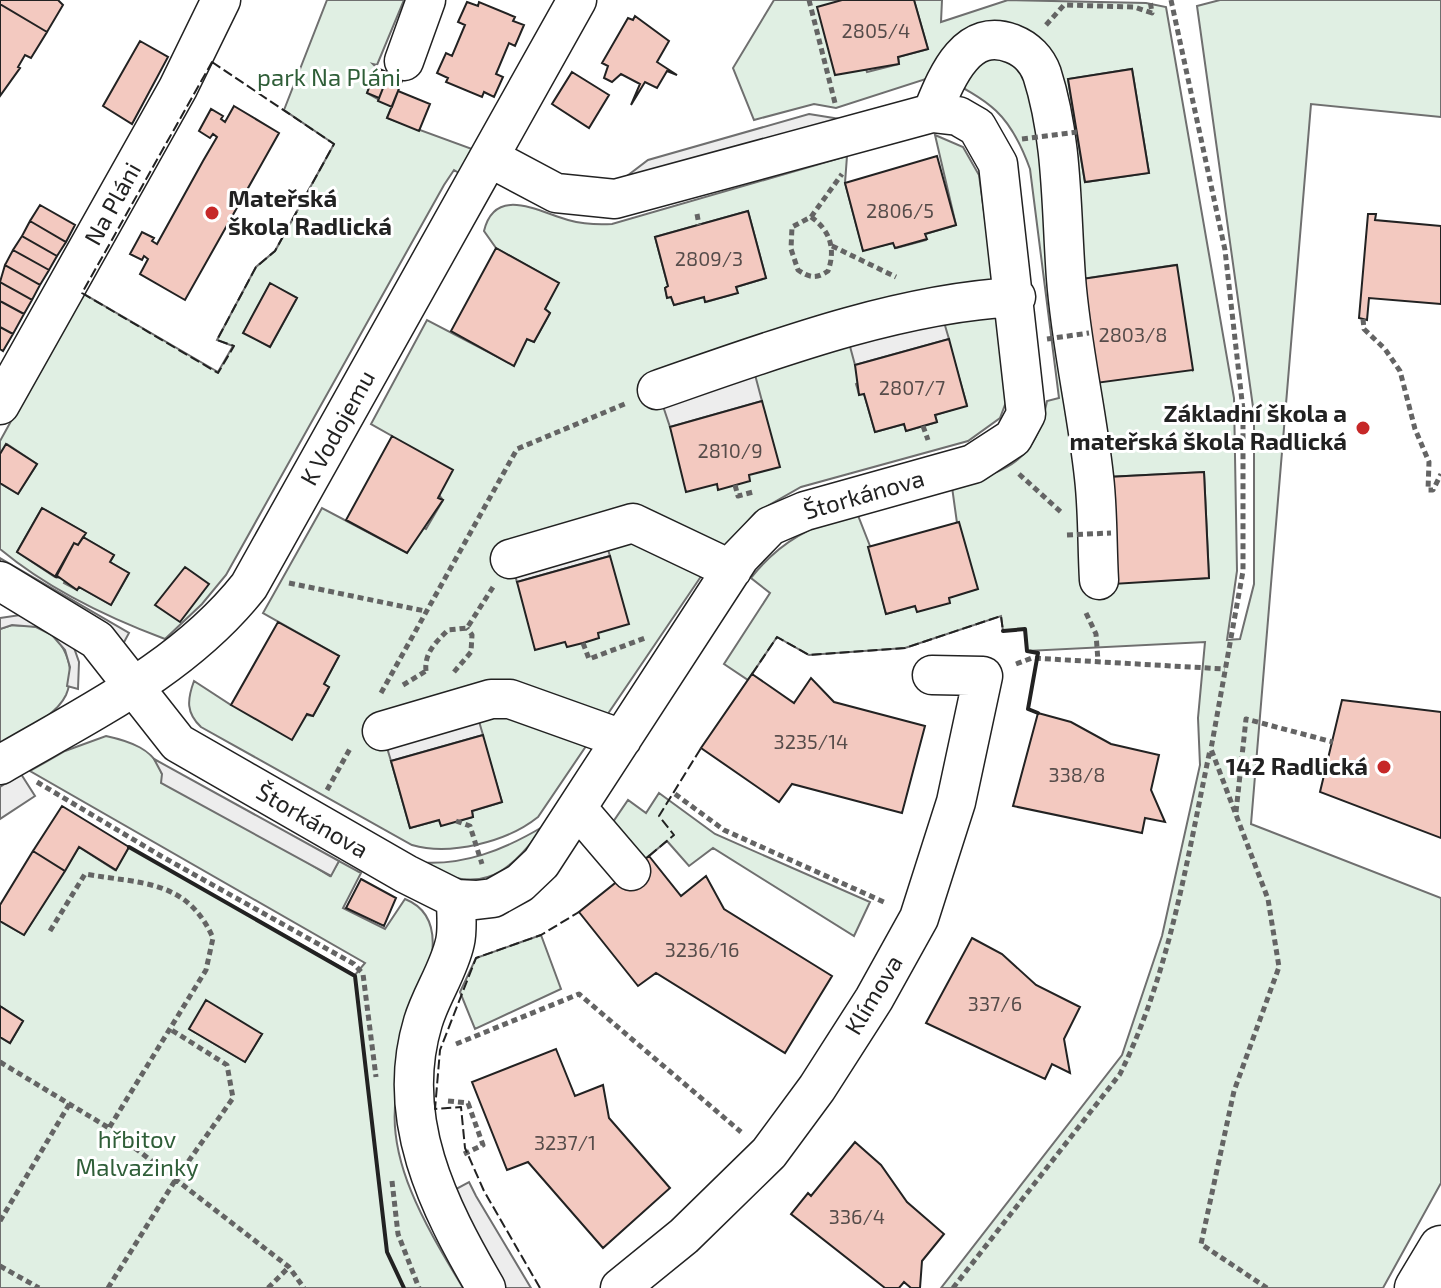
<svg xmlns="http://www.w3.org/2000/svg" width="1441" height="1288" viewBox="0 0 1441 1288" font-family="'Exo 2',sans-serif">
<rect width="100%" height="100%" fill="#fff"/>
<!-- green -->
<path fill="#e0efe3" stroke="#6f6f6f" stroke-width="2" fill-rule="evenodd" d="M327 0H404L377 65 373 64 377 68 367 93 392 107 387 118 472 149 459 173 454 170 444 185 226 575 202 604 165 639C106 617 48 589 0 549V483L18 494 37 464 7 444 0 454V441L82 293 218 372 233 346 217 340 256 267 275 251 334 144 284 110ZM270 284 297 298 270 347 244 332ZM42 508 85 533 83 537 114 555 110 562 129 573 111 605 79 587 77 590 64 583 66 579 55 577 17 552Z
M774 0H842L867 72 899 64 898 57 928 49 914 0H942L941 22 1008 0 1146 3 1166 7 1234 398 1237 571 1227 640 1240 639 1254 584V414L1197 6 1220 0H1441V117L1311 104 1251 824 1441 898V1183L1383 1288H941L1122 1055 1162 936 1200 765 1198 718 1205 642 1027 651 1025 629 1003 631 1001 616 905 648 809 655 777 637 748 680 724 664 770 593 751 578C780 541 812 525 857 513L870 546 886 614 977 589 957 523 952 487C1007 470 1035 464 1047 401L1059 398 1030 169C1010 113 990 101 938 75L836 108 814 104 754 120 733 68ZM1132 69 1149 173 1085 182 1068 79ZM1176 265 1192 370 1082 279ZM1204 472 1209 578 1113 583 1108 477Z
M935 135 963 147 979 175 1009 394 1000 418 968 441 801 487 755 513 706 569 538 817C507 842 450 856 412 845L201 727C186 713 187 700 194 681L231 705 313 716 329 687 324 684 339 656 263 613 322 508 407 553 422 527 426 529 443 500 392 436 371 424 427 320 513 365 527 339 534 342 550 313 545 309 558 283 496 248 484 231C495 185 539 212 568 220 583 224 597 225 612 224L847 156 845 183 863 250 893 243 896 248 926 240 925 234 956 225ZM748 211 766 278 736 287 737 293 706 302 704 297 674 305 671 297H667L665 288 668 286 655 237ZM948 339 967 405 935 415 937 422 906 431 904 424 875 432 864 394H859L856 384ZM482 735 502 802 472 811 473 817 441 825 439 820 410 828 391 761Z
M12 625C20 626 30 625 37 627 65 636 77 669 66 695 55 718 20 732 0 745V629Z
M106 736C129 741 155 749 162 774L330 876 339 861 361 873 343 908 385 929 405 899C430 909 435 930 432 954 420 1001 404 1050 396 1098 386 1164 431 1234 463 1288H0V1037L10 1043 23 1021 0 1006V921L24 935 79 847 115 870 129 847 355 975 365 963 30 771 65 751ZM189 1029 262 1034 245 1062Z
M659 793 715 834 870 902 854 936 713 848 689 866 667 841 644 860 613 822 628 800 646 813Z
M544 826C504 881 477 895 415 862 462 867 504 850 544 826Z
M541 935 561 989 475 1029 460 992 476 958Z"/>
<!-- parking -->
<path fill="#ededed" stroke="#6f6f6f" stroke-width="2" d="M809 114 840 119 623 179 648 160Z
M941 312 949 339 855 365 848 339Z
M754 371 762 401 670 427 661 400Z
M602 531 610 556 517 582 510 559Z
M0 558 129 633 123 644 0 572Z
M27 614 73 645 79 662 78 689 67 686 70 667 65 650 52 635 36 627 12 625 0 629V618Z
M474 704 483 735 391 761 382 731Z
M154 759 339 861 331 876 161 783 162 774Z
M21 774 35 796 0 819V787Z
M469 1182 476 1196 531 1288H497L445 1195Z"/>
<!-- building -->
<path fill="#f3c9c0" stroke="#222" stroke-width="2" d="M0 0H58L63 5 47 32 0 4Z
M842 0H914L928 49 898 57 899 64 835 75 817 7Z
M467 2 478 6 479 2 515 17 513 21 524 25 515 46 509 43 496 74 503 77 494 97 484 92 482 97 446 82 448 78 437 73 446 53 452 56 465 25 458 22Z
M0 4 47 32 31 58 25 55 18 67 20 68 0 96Z
M635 16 669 41 657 62 677 75 667 71 657 88 645 82 631 105 640 84 621 74 612 82 604 78 608 66 602 63 628 18 633 20Z
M140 41 168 57 132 124 103 106Z
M377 68 389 73 379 98 367 93Z
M1132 69 1149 173 1085 182 1068 79Z
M572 72 609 95 589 128 552 104Z
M389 73 403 78 392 107 378 101Z
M398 91 430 104 419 131 387 118Z
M234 106 279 133 185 300 140 274 148 259 144 256 142 260 130 254 142 232 154 238 152 241 157 244 203 161 217 137 213 134 210 138 199 131 211 109 223 116 221 119 225 122Z
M937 156 956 225 925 234 927 239 895 248 893 243 863 251 845 183Z
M40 205 75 225 66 242 30 221Z
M748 211 766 278 736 287 738 293 705 302 704 297 674 305 671 297 667 298 665 288 668 286 655 237Z
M1368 214H1376L1375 220 1441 226V304L1369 298 1367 320 1359 318Z
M30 221 66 242 57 256 22 236Z
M22 236 57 256 49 270 13 250Z
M496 248 559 283 545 309 550 313 534 342 527 339 514 366 451 331Z
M13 250 49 270 40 285 5 265Z
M5 265 40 285 32 300 0 282Z
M1177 265 1193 370 1096 383 1082 279Z
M0 282 32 300 24 314 0 301Z
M270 283 297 298 270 347 243 333Z
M0 301 24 314 13 334 0 327Z
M0 327 13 334 3 351 0 349Z
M949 339 967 406 935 415 937 422 923 426 906 431 904 424 875 432 864 394 859 395 855 365Z
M762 401 780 467 749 475 750 481 718 490 717 484 686 492 670 427Z
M392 436 453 470 438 498 443 500 407 553 346 520Z
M6 444 37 464 18 494 0 483V454Z
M1204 472 1209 578 1113 584 1107 477Z
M42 508 86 533 78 545 74 543 56 577 17 552Z
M959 522 978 589 949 598 950 603 917 612 915 606 886 614 868 547Z
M83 537 114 555 110 562 129 573 111 605 79 587 77 590 56 575 74 543 78 545Z
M610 556 629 624 598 633 599 638 583 643 567 647 565 642 535 650 517 582Z
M185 567 209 584 180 622 155 605Z
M278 622 339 656 324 684 329 687 313 716 307 714 292 740 231 705Z
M752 674 794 703 811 678 834 702 925 726 902 813 792 784 779 802 701 748Z
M1342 700 1441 712V838L1320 792Z
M1038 713 1071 722 1111 744 1159 755 1151 790 1165 822 1145 818 1142 833 1013 806Z
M483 735 502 802 472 811 473 817 441 826 439 820 410 828 391 761Z
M62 806 129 847 116 870 79 847 65 871 33 851Z
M33 851 65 871 24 935 0 921V905Z
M649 856 681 896 706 876 724 909 832 976 785 1053 656 973 638 986 579 912Z
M361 879 396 898 384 926 346 908Z
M972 938 1002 954 1036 985 1080 1007 1064 1039 1070 1073 1052 1064 1045 1079 926 1023Z
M206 1000 262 1034 245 1062 189 1029Z
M0 1006 23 1021 10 1043 0 1037Z
M556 1049 575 1096 603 1085 609 1118 670 1188 603 1248 528 1162 507 1170 472 1082Z
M855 1142 881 1165 907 1202 944 1234 922 1261 920 1288H911L904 1282 899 1288H885L791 1214 808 1193 811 1196Z"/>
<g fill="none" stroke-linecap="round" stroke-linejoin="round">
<!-- minor casing -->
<g stroke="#222" stroke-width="41">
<path id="minor" d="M404 61 426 0
M932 113C946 79 966 25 1013 44 1026 49 1037 60 1042 74 1063 139 1061 211 1066 278 1071 345 1087 411 1094 477 1098 511 1097 546 1099 580
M657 390C769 351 897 303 1016 297
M0 405 178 88 221 0
M510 559 633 523 732 570
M0 581 97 640 178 743 406 874 456 899 476 900 493 898 520 883 541 863 740 557 770 526 805 511 973 464 1013 438 1026 414 998 164 977 127 958 116 932 113 615 199 556 193 490 158
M382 731 491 699H510L622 739
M0 765C89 713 184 668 249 586L577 0
M578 809 631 871
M456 899C456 913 458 929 455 942 449 970 431 995 423 1022 394 1118 438 1206 486 1288
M620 1288 684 1236 769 1153 817 1088 874 999 919 918 956 802 983 676 932 675"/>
</g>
<!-- major casing -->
<g stroke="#222" stroke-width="47">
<path id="major" d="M1417 1288 1441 1248"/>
</g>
<!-- path -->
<path stroke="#646464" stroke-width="5" stroke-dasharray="6 4" stroke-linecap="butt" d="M809 0 835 103
M1171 0 1225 250 1243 410V571L1211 749 1268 899 1279 967 1234 1091 1201 1244 1267 1288
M1046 25 1064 5 1134 7 1152 13 1150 0
M697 214 699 225
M811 217C830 230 836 249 828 271 816 279 810 278 798 270L791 249 792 227 811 217 842 174
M832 246 896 277
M1363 319 1364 329 1385 349 1400 371 1415 429 1429 462 1428 490H1433L1441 474
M923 426 928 440
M1019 474 1062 513
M735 485 738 496 753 492
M289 583 425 611
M1086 613 1096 634 1098 661
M583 643 589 659 645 638
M1016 664 1032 658 1225 669
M426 671C424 653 436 642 448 630L467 628 493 587
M454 672 471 652 472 635 467 628
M403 685 426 671
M381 693 517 449 627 403
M37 782 161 856 354 964 363 974 376 1077
M327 790 351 747
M675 794 724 830 886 903
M1236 812 1246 719 1333 742
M456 821 470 826 482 864
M50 931 85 874C141 884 187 879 213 938L206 970 109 1128
M456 1044 579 994 741 1132
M0 1062 109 1128 289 1267 304 1288
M448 1101 468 1103 483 1145 464 1154
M392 1181 398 1234 419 1288
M0 1221 70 1103
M0 1266 39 1288
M108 1288 176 1179 233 1098 227 1065 170 1029
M268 1288 289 1267
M953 1288 1120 1074C1170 973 1187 859 1210 750"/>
<!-- minor -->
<use href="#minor" stroke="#fff" stroke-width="38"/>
<!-- major -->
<use href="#major" stroke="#fff" stroke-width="44"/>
<!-- path-bridge -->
<path stroke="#646464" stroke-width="5" stroke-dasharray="6 4" stroke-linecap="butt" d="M1022 139 1077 132
M1047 339 1089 333
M1067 535 1111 533"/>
<!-- fence -->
<path stroke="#222" stroke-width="2" stroke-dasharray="10 4" stroke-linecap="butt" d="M212 62 334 144 275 251 256 267 217 340 234 346 218 373 82 293Z
M752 674 777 637 809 655 905 648 1001 616 1003 631
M649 856 674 835 659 816 701 748
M540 1288 484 1191 465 1148 461 1107 435 1109 440 1050 476 958 541 935 579 912"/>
<!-- wall -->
<path stroke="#222" stroke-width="4" d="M1003 631 1025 629 1027 651 1038 653 1028 709 1038 713
M129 847 355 976 387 1252 404 1288"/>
</g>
<!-- markers -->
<g fill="#c62828" stroke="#fff" stroke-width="3">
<circle cx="212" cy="213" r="8"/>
<circle cx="1363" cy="428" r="8"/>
<circle cx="1384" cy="767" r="8"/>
</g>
<g text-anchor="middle" stroke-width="6" stroke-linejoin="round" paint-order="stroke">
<!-- number labels -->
<g font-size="20" fill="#564c4a">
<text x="876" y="38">2805/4</text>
<text x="900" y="218">2806/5</text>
<text x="709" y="266">2809/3</text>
<text x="1133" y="342">2803/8</text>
<text x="912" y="395">2807/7</text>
<text x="730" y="458">2810/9</text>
<text x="811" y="749">3235/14</text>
<text x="1077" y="782">338/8</text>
<text x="702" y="957">3236/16</text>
<text x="995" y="1011">337/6</text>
<text x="565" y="1150">3237/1</text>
<text x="857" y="1224">336/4</text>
</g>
<!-- park labels -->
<g font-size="24" fill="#2f5e38" stroke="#fff">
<text x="329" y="86">park Na Pláni</text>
<text x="137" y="1148">hřbitov<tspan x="137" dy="28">Malvazinky</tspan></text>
</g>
<!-- poi labels -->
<g font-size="24" font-weight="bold" fill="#222" stroke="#fff" text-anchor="end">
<text x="228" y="207" text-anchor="start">Mateřská<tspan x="228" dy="28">škola Radlická</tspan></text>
<text x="1347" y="422">Základní škola a<tspan x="1347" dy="28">mateřská škola Radlická</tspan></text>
<text x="1368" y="775">142 Radlická</text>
</g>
<!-- street labels -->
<g font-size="24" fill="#222" stroke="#fff">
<text transform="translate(113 204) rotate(-61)" y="8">Na Pláni</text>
<text transform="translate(338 428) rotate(-61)" y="8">K Vodojemu</text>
<text transform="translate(864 495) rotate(-16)" y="8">Štorkánova</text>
<text transform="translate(312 821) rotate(30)" y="8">Štorkánova</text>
<text transform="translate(874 995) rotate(-59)" y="8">Klímova</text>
</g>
</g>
</svg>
